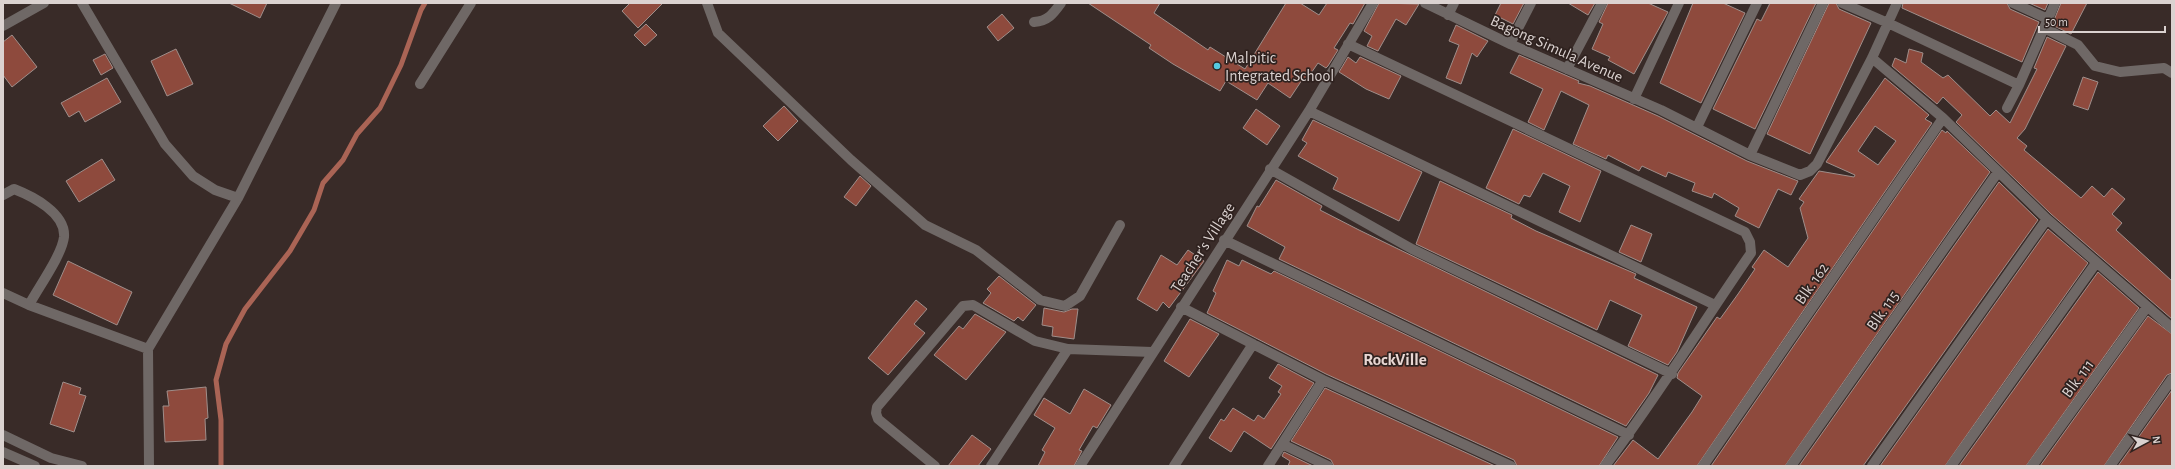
<svg xmlns="http://www.w3.org/2000/svg" width="2175" height="469" viewBox="0 0 2175 469" font-family="'Alegreya Sans',sans-serif">
<rect width="100%" height="100%" fill="#392b28"/>
<g fill="none" stroke-linecap="round" stroke-linejoin="round">
<!-- stream -->
<path stroke="#aa6455" stroke-width="5" d="M221 466V420L216 380 226 344 245 309 290 251 314 210 323 183 343 160 357 134 380 108 401 65 421 10 425 3"/>
</g>
<!-- building -->
<path fill="#8e4a3d" stroke="#9f8e8a" fill-rule="evenodd" d="M229 3H267L260 18Z
M630 3H663L638 28 622 11Z
M1088 3H1160L1154 13 1208 50 1210 47 1245 69 1286 3H1300L1319 15 1327 3H1365L1353 24 1350 23 1334 48 1338 50 1328 66 1326 68 1318 63 1305 82 1302 80 1290 98 1268 83 1257 100 1226 81 1220 91 1173 64 1149 48 1151 45Z
M1379 3 1419 4 1406 25 1396 19 1378 51 1367 46 1372 36 1364 31Z
M1501 3H1524L1513 24 1495 15Z
M1568 3H1595L1588 15Z
M1608 3H1648L1668 12 1634 74 1608 60 1610 57 1592 49 1603 24 1599 22Z
M1693 3H1723L1745 13 1701 103 1660 83Z
M1770 3H1816L1755 129 1713 109 1757 19 1761 21Z
M1829 3H1836L1839 9 1871 23 1810 154 1767 134Z
M1903 3H2007L2010 9 2039 22 2022 62 1902 8Z
M2029 3H2048L2045 10Z
M2061 3H2087L2071 34 2052 25Z
M1002 14 1014 28 998 41 987 27Z
M646 24 657 35 645 46 634 35Z
M1456 25 1488 41 1477 57 1472 53 1461 84 1446 78 1459 45 1449 41Z
M12 35 37 67 12 87 3 75V42Z
M2047 37 2066 46 2025 129 2017 138 2027 146 2024 150 2081 198 2092 186 2104 197 2112 188 2125 199 2112 214 2122 223 2116 230 2172 281V319L2051 214 1956 122 1962 115 1943 97 1937 104 1892 66 1895 58 1906 63 1909 49 1923 53 1921 62 1943 78 1948 75 1990 116 1996 110 2010 123 2037 69 2034 68Z
M176 49 193 84 167 96 151 61Z
M105 54 113 68 101 75 93 60Z
M1519 55 1579 81 1578 83 1590 86 1658 116 1747 161 1798 181 1791 195 1778 189 1759 228 1735 216 1739 208 1714 193 1712 198 1692 191 1695 183 1668 172 1666 177 1642 166 1639 171 1608 155 1606 159 1573 144 1589 105 1561 91 1544 130 1528 122 1543 89 1510 73Z
M1348 57 1356 63 1360 57 1401 76 1389 99 1366 89 1339 72Z
M2083 77 2098 82 2088 110 2073 105Z
M107 78 121 102 85 122 79 111 69 117 61 103Z
M1885 78 1929 115 1925 119 1932 123 1697 466H1613L1633 440 1658 459 1692 412 1702 396 1677 378 1678 373 1717 317 1720 319 1738 294 1755 269 1752 267 1764 250 1788 267 1808 238 1800 208 1804 202 1799 199 1819 171 1854 177 1855 175 1826 162ZM1875 126 1896 141 1878 165 1858 151Z
M784 106 798 121 778 141 763 126Z
M1256 109 1280 126 1267 145 1243 128Z
M1313 120 1422 172 1399 221 1333 189 1338 178 1298 156 1307 143 1302 140Z
M1513 129 1601 171 1580 222 1559 212 1570 186 1543 173 1530 197 1524 195 1519 204 1486 188Z
M1942 130 1946 133 1947 131 1990 172 1785 466H1711Z
M102 159 115 180 79 202 66 181Z
M860 176 871 186 856 206 844 197Z
M1276 180 1322 206 1320 210 1359 230 1658 375 1649 393 1626 426 1279 259 1285 247 1247 226 1257 206 1259 207Z
M1440 181 1512 215 1511 218 1536 231 1636 274 1634 278 1697 307 1677 352 1668 365 1628 346 1642 315 1610 300 1597 330 1416 244Z
M1999 182 2038 220 1863 466H1799Z
M1631 225 1652 234 1641 262 1619 252Z
M2048 229 2088 263 1945 466H1880Z
M1188 250 1204 261 1169 308 1163 302 1157 311 1137 299 1161 255 1177 265Z
M1227 260 1239 266 1242 260 1271 274 1274 271 1618 437 1599 466H1517L1514 460 1326 374 1207 313 1216 293 1213 291Z
M68 261 132 292 117 325 53 295Z
M2098 272 2139 308 2026 466H1959Z
M999 276 1036 305 1023 321 1018 317 1014 321 983 303 991 293 987 289Z
M916 300 927 309 914 324 925 333 888 375 868 358Z
M1044 308 1064 312 1072 309H1078L1074 339 1052 336 1053 327 1042 325Z
M975 314 1006 332 966 380 934 355 959 326 963 329Z
M2148 316 2172 334V373L2167 375 2104 466H2040Z
M1190 319 1219 334 1189 377 1164 361Z
M1278 364 1314 383 1271 449 1244 431 1231 452 1209 438 1221 419 1224 421 1233 408 1254 421 1258 415 1264 419 1281 394 1278 392 1282 386 1269 378Z
M63 382 81 388 79 394 86 396 74 432 50 424Z
M206 387 208 418 205 419 206 440 165 442 163 406H169L167 391Z
M1325 388 1495 466H1334L1331 460 1291 441Z
M1084 389 1111 405 1097 428 1093 426 1079 450 1082 451 1074 466H1038L1045 452 1042 450 1055 428 1034 415 1044 398 1070 414Z
M2172 390V466H2118Z
M972 435 991 449 978 466H948Z
M1284 452 1313 466H1288L1290 461 1282 456Z"/>
<g fill="none" stroke-linecap="round" stroke-linejoin="round">
<!-- minor -->
<path stroke="#6f6866" stroke-width="10" d="M82 3 165 144 193 176 215 190 238 198
M707 3 718 33 851 160 925 225 976 250 1040 300 1065 306 1080 296 1120 225
M1425 3 1510 44 1661 110 1750 155 1800 175 1810 171 1817 164 1872 58 1897 3
M1842 3 1888 23 2019 85 2055 3
M2013 3 2048 19
M1448 15 1454 3
M1034 22C1048 21 1053 14 1061 3
M3 26 44 3
M2044 28 2078 45 2095 66 2120 72 2164 68 2172 73
M1348 44 1745 232 1750 242 1751 253C1702 324 1657 397 1605 466
M1510 44 1531 3
M1872 58 1943 118 2047 219 2172 328
M1567 69 1602 3
M420 84 471 3
M1634 99 1679 3
M2007 108 2019 85
M1309 111 1715 305
M1697 127 1757 3
M1750 155 1823 3
M1270 169 1412 249 1672 374
M3 195 14 189C32 196 66 213 64 237 62 255 38 288 29 305
M1224 240 1629 435
M3 293 29 305 148 349
M1181 307 1323 380 1511 466
M3 435 51 458 82 466
M1282 444 1328 466
M3 452 35 466
M149 466 148 349 238 198 336 3
M935 466 878 419 876 413 877 407 963 306 973 305 1035 341 1068 349 1152 352
M991 466 1068 349
M1080 466 1309 111 1373 3
M1174 466 1253 344
M1268 466 1323 380
M1703 466 1943 118
M1791 466 1998 172
M1872 466 2047 219
M1951 466 2096 263
M2032 466 2147 307
M2110 466 2172 379"/>
</g>
<!-- markers -->
<circle fill="#55cae0" stroke="#2f221f" stroke-width="1.5" cx="1217" cy="66" r="4"/>
<g text-anchor="middle" stroke-width="3.5" stroke-linejoin="round" paint-order="stroke">
<!-- street labels -->
<g font-size="16" fill="#dbd2d0" stroke="#2f221f">
<text transform="translate(1557 48) rotate(24)" y="6">Bagong Simula Avenue</text>
<text transform="translate(1202 247) rotate(-57)" y="6">Teacher's Village</text>
<text transform="translate(1811 283) rotate(-55)" y="6">Blk. 162</text>
<text transform="translate(1882 310) rotate(-55)" y="6">Blk. 115</text>
<text transform="translate(2077 378) rotate(-54)" y="6">Blk. 111</text>
</g>
<!-- poi labels -->
<g font-size="16" fill="#dbd2d0" stroke="#2f221f" text-anchor="start">
<text x="1225" y="63">Malpitic<tspan x="1225" dy="18">Integrated School</tspan></text>
</g>
<!-- neighbourhood labels -->
<g font-size="17" font-weight="bold" fill="#e9d7d3" stroke="#2f221f">
<text x="1395" y="365">RockVille</text>
</g>
</g>
<!-- border -->
<rect width="2175" height="469" fill="none" stroke="#dbd2d0" stroke-width="8"/>
<!-- north arrow -->
<g transform="translate(2147 441) rotate(83)" stroke="#2f221f" stroke-width="3" paint-order="stroke">
<path d="M0-3L7 15L0 10L-7 15Z" fill="#dbd2d0"/>
<text y="-6" font-size="11" font-weight="bold" text-anchor="middle" fill="#dbd2d0">N</text>
</g>
<!-- scale -->
<path d="M2039 26v6h126v-6" fill="none" stroke="#dbd2d0" stroke-width="2"/>
<text x="2045" y="26" font-size="12" fill="#dbd2d0" stroke="#2f221f" stroke-width="3" paint-order="stroke">50 m</text>
</svg>
